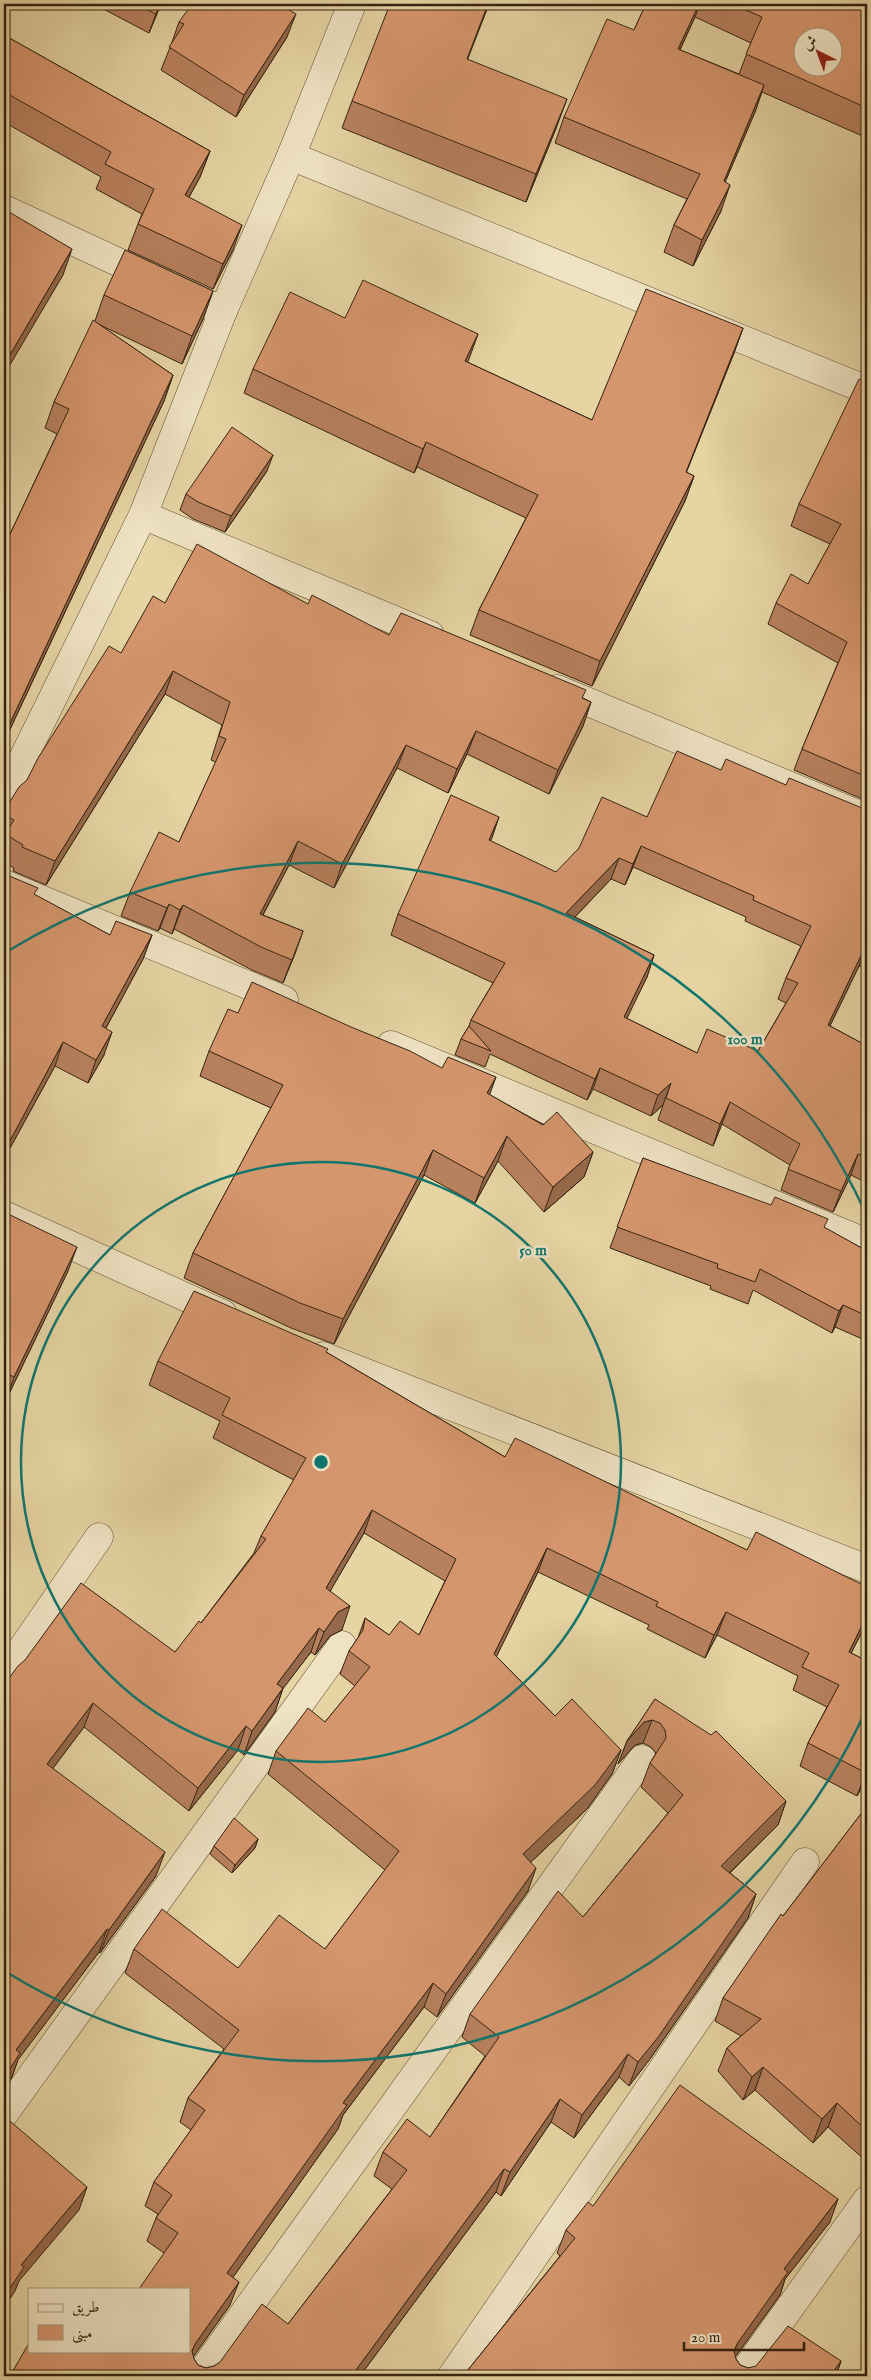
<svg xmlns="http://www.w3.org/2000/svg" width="871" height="2380" viewBox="0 0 871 2380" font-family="'IM FELL English',Amiri,serif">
<rect width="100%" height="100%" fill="#e6d4a3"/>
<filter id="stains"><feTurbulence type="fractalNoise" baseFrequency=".004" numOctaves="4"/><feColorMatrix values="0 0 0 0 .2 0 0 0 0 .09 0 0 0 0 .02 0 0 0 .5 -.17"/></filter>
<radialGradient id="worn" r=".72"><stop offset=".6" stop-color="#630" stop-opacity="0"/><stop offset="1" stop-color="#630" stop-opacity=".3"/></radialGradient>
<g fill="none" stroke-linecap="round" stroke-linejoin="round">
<!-- minor casing -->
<g stroke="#614f36" stroke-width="29">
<path id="minor" d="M291 156 867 390
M4 209 223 311
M143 515 430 635
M557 689 867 818
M4 884 284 1000
M391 1045 867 1243
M4 1215 223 1314
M323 1356 867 1569
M4 1675 99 1537
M4 2114 342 1645
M199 2376 642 1759
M452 2376 805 1862
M741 2376 867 2200"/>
</g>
<!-- tertiary casing -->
<g stroke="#614f36" stroke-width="29">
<path id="tertiary" d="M4 797 143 515 223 311 291 156 352 4"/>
</g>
<!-- minor -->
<use href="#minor" stroke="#efe3c3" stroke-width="28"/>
<!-- tertiary -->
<use href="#tertiary" stroke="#efe3c3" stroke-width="28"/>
</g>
<!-- wall -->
<path fill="#b8815e" stroke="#352311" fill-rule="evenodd" d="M94 4H161L149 33Z
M489 4 467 59 557 126 526 202 342 128 352 101Z
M646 4H867V138L762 92 755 112 725 182 721 211 693 266 664 252 674 225 687 199 555 143 564 117 634 30ZM695 17 751 43 739 74 680 50Z
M179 22 287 37 236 117 161 70 171 45Z
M4 35 210 151 200 177 189 197 233 250 213 289 128 250 138 224 142 214 96 189 101 177 4 122Z
M213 291 203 319 182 364 100 325 173 375 164 401 4 742V547L57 434 45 428 54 402 95 321 104 295Z
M345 318 478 334 467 362 592 420 743 328 734 353 686 472 694 476 685 501 592 686 470 635 479 610 526 518 417 467 414 473 244 393 253 369Z
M867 381V801L794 770 802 749 838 663 768 624 776 603 808 584 830 544 791 526 799 504Z
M267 471 225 532 193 519 180 510 186 494Z
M165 603 308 604 389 635 583 698 591 702 583 726 549 794 467 754 448 793 397 768 334 888 289 865 263 915 303 931 283 983 252 970 174 929 172 934 160 928 158 931 121 916 130 892 179 842 216 762 211 760 222 725 165 694 46 885 13 871 14 868 4 862V811L121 653Z
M721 770 786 785 867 810V969L859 966 830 1026 867 1046V1183L851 1175 833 1212 781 1190 790 1165 722 1124 713 1146 658 1120 663 1105 651 1116 593 1089 587 1100 490 1054 485 1067 455 1055 461 1039 469 1026 471 1020 493 983 391 935 398 914 556 872 647 817ZM633 867 746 917 745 921 801 946 786 978 778 999 786 1003 758 1051 697 1053 626 1018 647 977 654 955 575 917 611 879 625 885Z
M4 881 35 895 110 935H152L143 959 106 1028 104 1055 88 1083 55 1066 4 1159Z
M238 1013 490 1095 593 1152 584 1177 544 1212 498 1161 475 1203 424 1175 334 1344 291 1328 184 1278 193 1253 271 1108 200 1076 209 1051Z
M643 1158 825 1228 867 1251V1341L835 1327 832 1333 753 1290 748 1304 710 1289 711 1286 610 1248Z
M4 1212 68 1271 6 1400 4 1399Z
M326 1352 505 1457 747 1550 867 1587V1622L851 1653 867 1661V1777L857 1796 800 1766 808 1743 827 1707 793 1690 798 1676 717 1635 705 1658 647 1629 649 1625 538 1572 496 1656 555 1716 621 1750 612 1774 587 1809 531 1862 528 1891 437 2017 424 2007 343 2115 338 2129 233 2277 230 2305 193 2357 194 2359 198 2365 206 2368 214 2366 288 2324 392 2189 374 2176 383 2152 430 2137 485 2056 462 2037 470 2014 583 1917 668 1813 641 1787 650 1763 656 1753 651 1747 643 1743 635 1745 618 1764 627 1741 655 1699 786 1801 778 1825 730 1873 756 1894 748 1918 650 2059 629 2086 619 2077 574 2138 551 2122 501 2196 496 2192 360 2376H10L189 2351 164 2253 147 2241 156 2218 158 2214 145 2206 154 2182 191 2130 180 2122 188 2098 224 2049 125 1973 134 1949 238 1968 325 1949 385 1870 268 1774 276 1751 325 1722 355 1686 340 1674 349 1651 358 1638 365 1618 389 1635H419L445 1581 364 1533 330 1591 342 1630 330 1636 315 1655 311 1652 283 1688 275 1712 244 1755 238 1750 189 1811 84 1727 53 1768 156 1876 100 1953 99 1952 18 2059 12 2077 4 2089V1685L175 1652 201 1623 254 1553 261 1536 294 1480 213 1438 220 1421 149 1385 158 1361Z
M867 1806V2162L828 2127 813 2143 755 2090 743 2100 718 2071 727 2048 741 2036 715 2021 723 1998 783 1916Z
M258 1839 255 1848 232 1873 210 1854 214 1846Z
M593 2206 830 2222 785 2279 780 2295 735 2357 736 2359 740 2365 748 2368 841 2361 836 2376H463L560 2256 557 2253 566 2230Z
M867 2223V2232L865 2230Z"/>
<!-- shaded-wall -->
<path fill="#96694c" stroke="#352311" d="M160 4H161L149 33 156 14Z
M488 4H489L457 87 467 59Z
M699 4H700L695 17 668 75 678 49Z
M296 14 287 37 236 117 244 95Z
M764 85 755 112 714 208 724 181Z
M567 99 557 126 526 202 536 174Z
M210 151 200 177 176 221 185 195Z
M730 185 721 211 693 266 702 240Z
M242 225 233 250 213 289 223 264Z
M72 249 63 275 4 375V365Z
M213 291 203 319 182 364 192 336Z
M743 328 734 353 677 496 686 472Z
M478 334 469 359 456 386 465 361Z
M173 375 164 401 4 742V736Z
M426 442 417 467 414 473 423 449Z
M273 455 267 471 225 532 231 516Z
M694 476 685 501 592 686 600 661Z
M173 671 165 694 46 885 55 861Z
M591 702 583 726 549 794 558 770Z
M476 731 467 754 448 793 457 769Z
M406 745 397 768 334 888 342 864Z
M499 817 492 838 481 861 489 840Z
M298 841 289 865 251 937 260 914Z
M641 846 633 867 625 885 633 864Z
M619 858 611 879 558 935 566 913Z
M169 904 160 928 158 931 167 908Z
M183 905 174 929 172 934 180 910Z
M303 931 295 954 283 983 292 960Z
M152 935 143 959 94 1050 102 1026Z
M866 945 859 966 820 1046 828 1025Z
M654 955 647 977 617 1039 624 1017Z
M112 1032 104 1055 88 1083 96 1060Z
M63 1042 55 1066 4 1159V1152Z
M600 1068 593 1089 587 1100 595 1079Z
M496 1077 487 1102V1093Z
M671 1083 663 1105 651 1116 658 1095Z
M730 1102 722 1124 713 1146 720 1124Z
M507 1136 498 1161 475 1203 484 1178Z
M433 1150 424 1175 334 1344 343 1319Z
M593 1152 584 1177 544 1212 553 1187Z
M858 1154 851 1175 833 1212 841 1191Z
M77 1247 68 1271 6 1400 14 1377Z
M843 1305 835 1327 832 1333 839 1311Z
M372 1510 364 1533 318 1612 326 1588Z
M547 1548 538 1572 486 1678 494 1654Z
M350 1606 342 1630 330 1636 315 1655 324 1632 338 1612Z
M726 1612 717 1635 705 1658 714 1635Z
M867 1615V1622L840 1675 849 1652Z
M319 1628 311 1652 269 1707 277 1684Z
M283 1688 275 1712 244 1755 252 1731Z
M93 1703 84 1727 39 1787 47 1764Z
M652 1720 643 1743 635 1745 618 1764 627 1741 644 1722Z
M246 1726 238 1750 189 1811 198 1788Z
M621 1750 612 1774 587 1809 514 1878 523 1854Z
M867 1770V1777L857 1796 866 1773Z
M786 1801 778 1825 713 1889 721 1866Z
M258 1839 255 1848 232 1873 235 1865Z
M165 1852 156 1876 100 1953 109 1930Z
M536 1868 528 1891 437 2017 446 1994Z
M756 1894 748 1918 650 2059 629 2086 638 2062Z
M107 1929 99 1952 18 2060 12 2077 4 2089V2078L16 2050Z
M433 1983 424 2007 343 2115 338 2129 219 2297 227 2273 343 2103Z
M628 2054 619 2077 574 2138 582 2115Z
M763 2067 755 2090 743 2100 752 2077Z
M560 2099 551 2122 501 2196 510 2172Z
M837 2103 828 2127 813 2143 822 2119Z
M504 2169 496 2192 360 2376H352L353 2374Z
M87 2187 79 2210 19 2281 15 2291 4 2308V2297L21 2265Z
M838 2199 830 2222 785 2279 780 2295 728 2367 737 2344 784 2269Z
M239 2282 230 2305 186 2367 195 2344Z
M841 2361 836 2376H830Z"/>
<!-- building -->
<path fill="#d6966d" stroke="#352311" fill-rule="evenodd" d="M136 4H160L156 14Z
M192 4H279L296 14 244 95 169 47 184 24 179 22Z
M390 4H488L467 59 567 99 536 174 352 101Z
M646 4H699L678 49 764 85 724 181 730 185 702 240 674 225 700 174 564 117 607 19 634 30Z
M732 4H867V108L746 54 762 17ZM804 38H834V68H804Z
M4 35 210 151 185 195 242 225 223 264 138 224 154 189 105 164 111 152 6 93 4 96Z
M4 209 72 249 4 365Z
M125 250 213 291 192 336 104 295Z
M363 280 478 334 465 361 592 420 646 289 743 328 686 472 694 476 600 661 479 610 538 495 426 442 423 449 253 369 290 292 345 318Z
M93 320 173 375 4 736V547L69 409 54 402Z
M859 379 867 381V777L802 749 847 642 776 603 791 574 808 584 841 524 799 504Z
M232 427 273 455 231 516 198 502 186 494Z
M197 544 308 604 312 595 389 635 401 613 586 690 582 698 591 702 558 770 476 731 457 769 406 745 342 864 298 841 260 914 303 931 292 960 261 947 183 905 180 910 169 904 167 908 130 892 159 832 179 842 226 739 219 736 230 702 173 671 55 861 22 847 23 845 5 834 14 820 4 815V811L19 787 27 780 38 758 109 646 121 653 153 596 165 603Z
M677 751 721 770 726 759 786 785 789 778 867 810V945H866L828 1025 867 1046V1158L858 1154 841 1191 788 1169 800 1144 730 1102 720 1124 666 1098 671 1083 658 1095 600 1068 595 1079 471 1020 505 963 398 914 451 795 499 817 489 840 556 872 579 848 602 797 647 817ZM641 846 754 896 753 900 811 926 786 978 798 983 758 1051 707 1029 697 1053 624 1017 654 955 566 913 619 858 633 864Z
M7 875 38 888 34 894 110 935 116 921 152 935 102 1026 112 1032 96 1060 63 1042 4 1152V881Z
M252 982 351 1027 410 1051 442 1068 448 1057 496 1077 487 1093 543 1125 557 1112 593 1152 553 1187 507 1136 484 1178 433 1150 343 1319 300 1303 193 1253 283 1085 209 1051 228 1009 238 1013Z
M469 1026 491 1051 461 1039Z
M643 1158 771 1205 775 1197 828 1219 824 1227 867 1251V1316L843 1305 839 1311 760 1269 755 1282 717 1268 718 1264 617 1227Z
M4 1212 77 1247 14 1377 4 1372Z
M194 1291 328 1349 326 1352 505 1457 515 1438 747 1550 756 1532 867 1587V1615L849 1652 867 1661V1770L866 1773 808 1743 839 1685 802 1667 809 1653 726 1612 714 1635 656 1606 658 1602 547 1548 494 1654 555 1716 572 1699 621 1750 595 1785 523 1854 536 1868 446 1994 433 1983 343 2103 347 2105 227 2273 239 2282 195 2344 192 2351 194 2359 198 2365 206 2368 214 2366 220 2362 262 2304 288 2324 407 2170 383 2152 407 2119 430 2137 499 2037 470 2014 558 1891 583 1917 683 1795 650 1763 666 1738 665 1730 660 1723 652 1720 644 1722 627 1741 655 1699 711 1735 716 1731 786 1801 721 1866 756 1894 659 2036 638 2062 628 2054 582 2115 560 2099 510 2172 504 2169 353 2374 356 2376H10L29 2343V2351H189V2289H139L178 2233 156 2218 172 2195 154 2182 205 2110 188 2098 239 2030 134 1949 162 1909 238 1968 279 1915 325 1949 399 1851 276 1751 308 1708 325 1722 370 1667 349 1651 363 1630 365 1618 389 1635 400 1621 419 1635 456 1559 372 1510 326 1588 350 1606 338 1612 324 1632 319 1628 277 1684 283 1688 252 1731 246 1726 198 1788 93 1703 47 1764 165 1852 109 1930 107 1929 16 2050 20 2053 4 2078V1685L18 1666 25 1660 81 1583 175 1652 199 1621 201 1623 266 1539 261 1536 306 1458 222 1415 230 1398 158 1361Z
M867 1806V2131L837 2103 822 2119 763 2067 752 2077 727 2048 761 2019 723 1998 781 1914 783 1916Z
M234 1818 258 1839 235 1865 214 1846Z
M680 2085 838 2199 784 2269 788 2272 737 2344 734 2351 736 2359 740 2365 748 2368 756 2366 788 2326 841 2361 830 2376H463L575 2238 566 2230 588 2202 593 2206Z
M4 2116 87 2187 21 2265 24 2267 4 2297Z"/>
<!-- distance rings -->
<g fill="none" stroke="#0f766e" stroke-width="2.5">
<circle cx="321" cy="1462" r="300"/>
<path d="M866 1710A599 599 0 0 1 8 1973M8 951A599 599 0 0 1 866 1214"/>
</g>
<circle cx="321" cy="1462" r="8" fill="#0f766e" stroke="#efe3c3" stroke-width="2.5"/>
<g font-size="15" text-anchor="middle" font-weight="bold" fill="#0f766e" stroke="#efe3c3" stroke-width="5" stroke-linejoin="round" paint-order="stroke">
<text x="745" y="1044">100 m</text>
<text x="533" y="1255">50 m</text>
</g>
<!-- margin -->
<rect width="871" height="2380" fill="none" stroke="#e6d4a3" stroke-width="20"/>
<rect x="5" y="5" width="861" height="2370" fill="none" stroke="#352311" stroke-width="2.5"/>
<rect x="10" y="10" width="851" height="2360" fill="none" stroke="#352311"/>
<!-- legend -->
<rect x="28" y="2288" width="162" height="65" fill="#efe3c3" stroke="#a5967c"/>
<rect x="38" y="2304" width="25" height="8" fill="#efe3c3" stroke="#a5967c"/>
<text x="72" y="2312" font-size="15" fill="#352311">طريق</text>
<rect x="38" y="2325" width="25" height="15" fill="#d6966d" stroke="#a5967c"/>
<text x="72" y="2338" font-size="15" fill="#352311">مبنى</text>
<!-- north arrow -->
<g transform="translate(818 52) rotate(318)"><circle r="24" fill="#efe3c3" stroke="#a5967c"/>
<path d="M0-4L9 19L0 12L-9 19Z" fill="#8f2418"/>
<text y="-8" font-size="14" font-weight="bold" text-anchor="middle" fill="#352311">ش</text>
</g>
<!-- scale -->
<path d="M684 2342v8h120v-8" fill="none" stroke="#352311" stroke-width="2.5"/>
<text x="691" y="2342" font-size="15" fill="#352311" stroke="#efe3c3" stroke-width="4" paint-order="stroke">20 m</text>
<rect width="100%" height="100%" filter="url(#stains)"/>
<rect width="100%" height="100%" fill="url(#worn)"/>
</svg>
